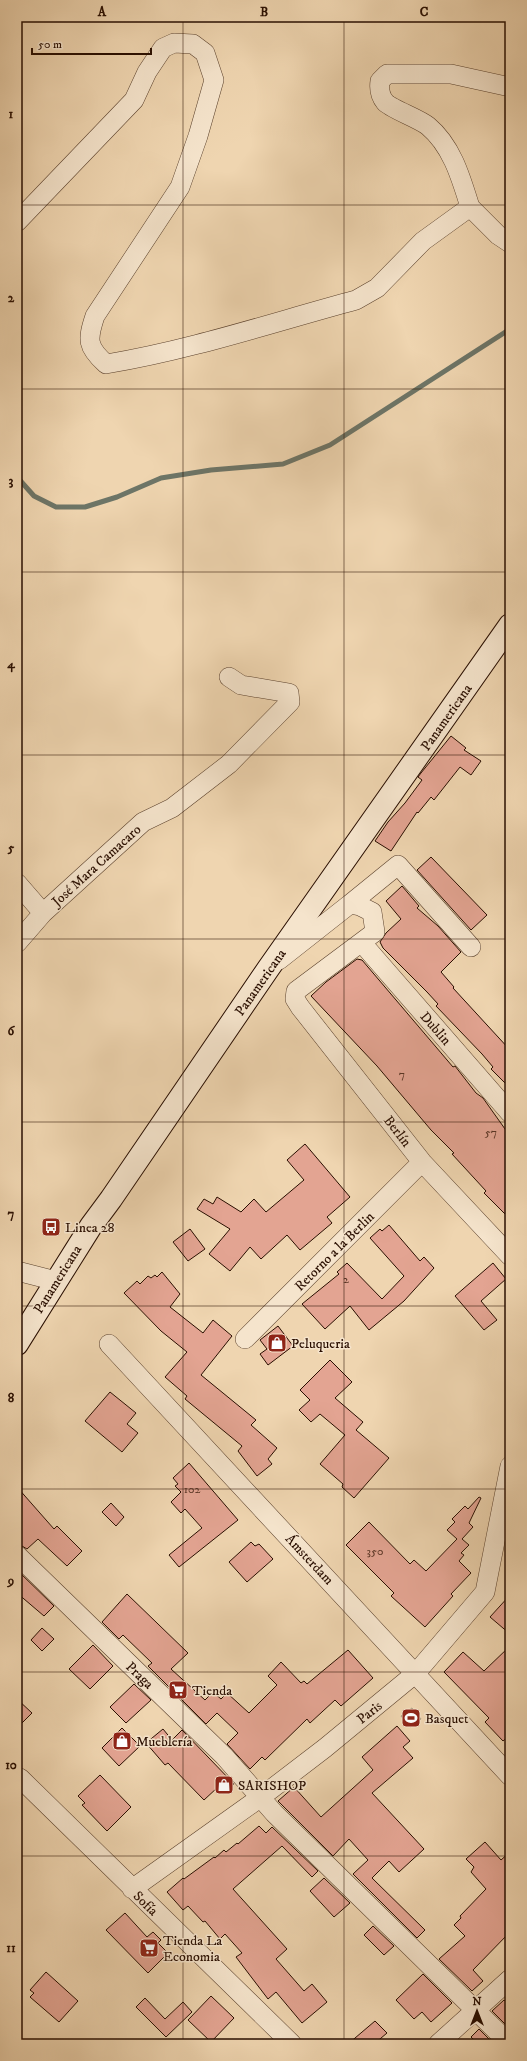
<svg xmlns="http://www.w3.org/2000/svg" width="527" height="2061" viewBox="0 0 527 2061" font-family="'IM FELL DW Pica',serif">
<rect width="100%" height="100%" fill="#efd5b0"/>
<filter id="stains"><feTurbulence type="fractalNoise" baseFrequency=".005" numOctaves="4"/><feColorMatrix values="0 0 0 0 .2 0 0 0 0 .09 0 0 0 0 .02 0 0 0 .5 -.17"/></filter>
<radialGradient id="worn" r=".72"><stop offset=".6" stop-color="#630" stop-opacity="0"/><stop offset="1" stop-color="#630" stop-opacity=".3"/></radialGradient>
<!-- green -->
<path fill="#b9bd8c" stroke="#716646" d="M412 1708 421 1719 410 1727 401 1716Z"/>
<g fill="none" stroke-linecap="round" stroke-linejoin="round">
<!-- stream -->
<path stroke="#6d7567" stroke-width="5" d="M17 477 34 496 56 507H85L117 497 161 478 211 470 283 464 330 445 510 329"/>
</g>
<!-- building -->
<path fill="#e3a492" stroke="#290e00" d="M451 736 466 748 464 750 481 761 471 775 460 767 434 800 431 797 418 813 417 812 391 851 375 841 388 822 405 803 422 780 418 777 421 773Z
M431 857 487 915 471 930 417 870Z
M402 886 419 906 417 908 438 926 461 952 441 972 454 987 453 988 510 1050V1088L491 1069 493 1067 482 1054 436 1006 438 1004 427 992 383 948 380 942 386 933 401 919 386 901Z
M357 959 362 960 453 1067 455 1066 476 1093 483 1098 510 1136V1219L484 1193 486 1191 452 1154 454 1153 431 1130 377 1066 311 996 326 982Z
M305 1144 350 1197 327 1217 332 1223 300 1250 287 1235 261 1259 250 1247 230 1271 209 1254 230 1229 197 1209 204 1199 213 1204 217 1197 241 1212 254 1199 266 1212 304 1180 287 1160Z
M389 1225 420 1261 424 1257 434 1268 404 1301 369 1330 350 1306 325 1329 302 1304 339 1274 337 1272 347 1263 382 1299 404 1276 370 1238 380 1229 382 1231Z
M190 1229 205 1249 188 1261 173 1242Z
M493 1263 506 1279 481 1301 497 1320 484 1330 455 1296Z
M162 1272 180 1294 170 1307 203 1333 213 1320 232 1336 201 1375 256 1420 251 1425 277 1448 268 1459 272 1464 257 1476 238 1451 242 1446 185 1399 187 1396 165 1377 187 1352 161 1331 124 1293 137 1281 140 1284 148 1276 151 1278 155 1275 157 1277Z
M278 1326 293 1346 268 1365 260 1354 267 1349 260 1340Z
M330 1360 352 1382 335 1398 363 1422 356 1430 389 1458 354 1498 342 1487 343 1484 320 1464 345 1435 320 1414 311 1422 299 1410 310 1400 300 1390Z
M110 1392 136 1413 127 1424 138 1433 122 1452 85 1421Z
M189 1463 238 1520 179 1567 169 1555 202 1528 185 1509 181 1513 171 1502 181 1492 175 1486 178 1484 173 1478Z
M17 1487 54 1529 57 1526 82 1551 67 1566 38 1539 27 1549 17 1543Z
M479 1497 481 1498 469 1523 473 1527 462 1539 469 1545 461 1553 464 1555 459 1561 471 1573 451 1594 453 1596 425 1627 391 1596 394 1593 346 1545 369 1522 410 1564 414 1560 426 1571 457 1539 447 1530 455 1522 452 1519 465 1506 468 1509Z
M111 1503 124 1517 116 1526 102 1512Z
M251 1542 255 1546 259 1544 273 1559 247 1582 229 1562Z
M17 1570 54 1606 44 1616 17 1593Z
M127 1594 188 1653 171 1669 205 1700 213 1692 221 1699 227 1693 249 1713 277 1685 268 1676 281 1662 301 1683 304 1681 307 1684 348 1650 373 1678 341 1706 335 1700 310 1723 307 1719 265 1760 262 1757 250 1769 227 1744 238 1733 217 1713 206 1724 148 1666 152 1663 123 1635 119 1639 102 1622Z
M510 1595V1634L490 1617Z
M42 1628 54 1639 42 1651 31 1640Z
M93 1645 113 1666 90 1689 69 1669Z
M510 1646V1735L503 1741 485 1722 489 1718 444 1672 463 1652 484 1671Z
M134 1684 151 1700 126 1723 110 1707Z
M17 1699 32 1713 17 1728Z
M397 1726 410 1741 403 1747 413 1758 372 1793 424 1849 399 1872 389 1861 372 1878 425 1930 417 1938 353 1874 368 1860 349 1839 333 1856 278 1801 294 1787 321 1817 373 1770 362 1757Z
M122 1728 140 1746 119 1766 102 1748Z
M163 1729 172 1740 182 1730 234 1784 223 1794 218 1787 204 1800 168 1763 165 1765 146 1743Z
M100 1775 131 1807 107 1831 82 1805 85 1803 78 1796Z
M259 1826 266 1833 272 1827 318 1871 312 1877 282 1846 233 1889 287 1949 276 1959 304 1991 312 1984 327 2002 302 2023 276 1992 268 1999 236 1957 242 1953 225 1934 220 1939 205 1921 203 1922 188 1906 183 1910 167 1892 183 1878 184 1879 214 1857 215 1858 224 1850 226 1852 237 1843 238 1844Z
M485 1842 501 1860 510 1852V1932L473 1970 483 1981 472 1991 439 1959 465 1936 454 1925 461 1918 460 1916 486 1889 471 1872 474 1867 466 1859Z
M324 1878 350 1903 334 1917 310 1891Z
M125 1913 147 1937 153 1932 161 1940 158 1943 168 1953 148 1973 106 1930Z
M373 1926 394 1946 384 1955 364 1935Z
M46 1972 78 2001 59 2022 30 1997 34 1993 30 1990Z
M423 1974 452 2003 431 2022 422 2012 414 2019 396 2000Z
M211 1996 234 2018 211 2042 188 2020Z
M145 1998 165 2019 183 2002 192 2012 166 2037 136 2007Z
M504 2000 510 2006V2029L492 2011Z
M375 2021 387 2033 374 2044H348Z
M479 2029 494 2044H478L471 2037Z"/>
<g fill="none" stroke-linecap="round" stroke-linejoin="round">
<!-- minor casing -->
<g stroke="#5a402c" stroke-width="20">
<path id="minor" d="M470 207C461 178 452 146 428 126 418 118 391 109 385 102 380 96 379 88 380 81L387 74H451L510 87
M17 222 134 100 147 72 163 48 174 43 193 44 205 53 214 80 198 136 180 187 95 316C87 340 87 347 106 364 191 350 274 322 356 300L377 288 423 241 470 207 498 235 510 243
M17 883 43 913
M350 904 398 865 471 947
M17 943 43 913 143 822 172 808 229 764 290 702 289 693 241 685 229 677
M362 943 510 1113
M279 960 350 904 360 906 372 912 375 932 296 991 295 999 300 1007 422 1162 510 1256
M17 1271 56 1281
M245 1339 422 1162
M109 1344 510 1776
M17 1555 224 1756 274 1813 510 2044
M17 1778H20L292 2044
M132 1889 261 1797 325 1748 416 1673 485 1592 510 1466
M438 2044 510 1979"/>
</g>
<!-- secondary casing -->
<g stroke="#290e00" stroke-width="24">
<path id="secondary" d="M17 1344 91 1226 111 1199 268 969 510 625"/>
</g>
<!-- minor -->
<use href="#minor" stroke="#f5e4cc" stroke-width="19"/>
<!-- secondary -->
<use href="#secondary" stroke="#f5e4cc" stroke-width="22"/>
</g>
<!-- grid -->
<path fill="none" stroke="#290e00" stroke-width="1" stroke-opacity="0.55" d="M183 17V2044M344 17V2044M17 205H510M17 389H510M17 572H510M17 755H510M17 939H510M17 1122H510M17 1306H510M17 1489H510M17 1672H510M17 1856H510"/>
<!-- icons -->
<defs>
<g id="bus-square" transform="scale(1)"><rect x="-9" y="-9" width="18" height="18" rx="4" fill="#8f2418" stroke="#f5e4cc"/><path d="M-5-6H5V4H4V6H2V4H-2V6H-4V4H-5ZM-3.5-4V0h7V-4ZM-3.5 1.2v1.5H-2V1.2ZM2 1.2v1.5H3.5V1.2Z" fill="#fff"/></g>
<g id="shop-square" transform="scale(1)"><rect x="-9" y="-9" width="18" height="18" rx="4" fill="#8f2418" stroke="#f5e4cc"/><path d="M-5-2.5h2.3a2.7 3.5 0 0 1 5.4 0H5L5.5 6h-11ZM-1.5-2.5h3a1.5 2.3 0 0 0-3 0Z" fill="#fff"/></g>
<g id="supermarket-square" transform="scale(1)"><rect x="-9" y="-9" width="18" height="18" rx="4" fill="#8f2418" stroke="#f5e4cc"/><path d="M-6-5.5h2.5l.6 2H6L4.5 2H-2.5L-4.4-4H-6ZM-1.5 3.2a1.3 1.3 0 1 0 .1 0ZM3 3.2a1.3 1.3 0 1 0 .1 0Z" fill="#fff"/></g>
<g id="stadium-square" transform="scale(1)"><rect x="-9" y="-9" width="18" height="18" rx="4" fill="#8f2418" stroke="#f5e4cc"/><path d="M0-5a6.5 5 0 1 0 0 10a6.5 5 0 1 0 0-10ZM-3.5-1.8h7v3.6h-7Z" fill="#fff"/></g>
</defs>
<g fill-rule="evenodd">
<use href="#bus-square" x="51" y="1227"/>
<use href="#shop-square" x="277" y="1343"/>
<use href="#supermarket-square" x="178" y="1690"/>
<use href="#stadium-square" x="411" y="1718"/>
<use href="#shop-square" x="122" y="1741"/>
<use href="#shop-square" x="224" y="1785"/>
<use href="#supermarket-square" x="149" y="1948"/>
</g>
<g text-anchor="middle" stroke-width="3" stroke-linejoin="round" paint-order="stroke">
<!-- number labels -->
<g font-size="12" fill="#583424">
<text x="402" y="1078">7</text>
<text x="491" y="1136">57</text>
<text x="346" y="1283">2</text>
<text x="192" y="1493">102</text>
<text x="375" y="1555">350</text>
</g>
<!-- street labels -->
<g font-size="14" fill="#290e00" stroke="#f5e4cc">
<text transform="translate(446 717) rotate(-55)" y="5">Panamericana</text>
<text transform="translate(96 865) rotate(-42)" y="5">José Mara Camacaro</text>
<text transform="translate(260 982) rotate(-55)" y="5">Panamericana</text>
<text transform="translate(436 1028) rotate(49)" y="5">Dublin</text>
<text transform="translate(398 1131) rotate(52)" y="5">Berlín</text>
<text transform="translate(334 1251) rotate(-45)" y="5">Retorno a la Berlin</text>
<text transform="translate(57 1279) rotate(-58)" y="5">Panamericana</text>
<text transform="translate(310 1559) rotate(47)" y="5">Ámsterdam</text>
<text transform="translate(140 1675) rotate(44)" y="5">Praga</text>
<text transform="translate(369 1712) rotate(-39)" y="5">Paris</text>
<text transform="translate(146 1903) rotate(44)" y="5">Sofía</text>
</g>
<!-- poi labels -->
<g font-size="14" fill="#290e00" stroke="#f5e4cc" text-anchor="start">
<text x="65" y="1232">Linea 28</text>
<text x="291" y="1348">Peluqueria</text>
<text x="192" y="1695">Tienda</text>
<text x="425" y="1723">Basquet</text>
<text x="136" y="1746">Mueblería</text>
<text x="238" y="1790">SARISHOP</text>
<text x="163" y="1945">Tienda La<tspan x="163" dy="16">Economia</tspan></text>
</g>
</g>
<!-- margin -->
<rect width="527" height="2061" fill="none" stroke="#efd5b0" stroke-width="44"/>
<!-- north arrow -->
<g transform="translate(477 2011)" stroke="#f5e4cc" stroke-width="3" paint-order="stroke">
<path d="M0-3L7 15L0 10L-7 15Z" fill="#290e00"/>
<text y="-6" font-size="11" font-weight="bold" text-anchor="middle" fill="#290e00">N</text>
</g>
<!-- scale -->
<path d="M32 48v6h119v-6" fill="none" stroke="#290e00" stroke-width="2"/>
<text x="38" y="48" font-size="12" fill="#290e00" stroke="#f5e4cc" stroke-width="3" paint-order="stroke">50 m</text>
<rect x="22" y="22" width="483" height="2017" fill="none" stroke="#290e00" stroke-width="1.5"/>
<g font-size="13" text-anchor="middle" font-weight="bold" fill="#290e00">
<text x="102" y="16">A</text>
<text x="264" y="16">B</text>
<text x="424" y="16">C</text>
<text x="11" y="118">1</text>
<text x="11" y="302">2</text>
<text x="11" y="485">3</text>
<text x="11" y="668">4</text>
<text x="11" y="852">5</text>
<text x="11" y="1035">6</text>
<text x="11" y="1218">7</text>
<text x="11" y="1402">8</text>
<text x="11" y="1585">9</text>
<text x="11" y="1769">10</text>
<text x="11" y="1952">11</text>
</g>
<rect width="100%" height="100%" filter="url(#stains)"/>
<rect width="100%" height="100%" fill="url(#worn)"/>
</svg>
